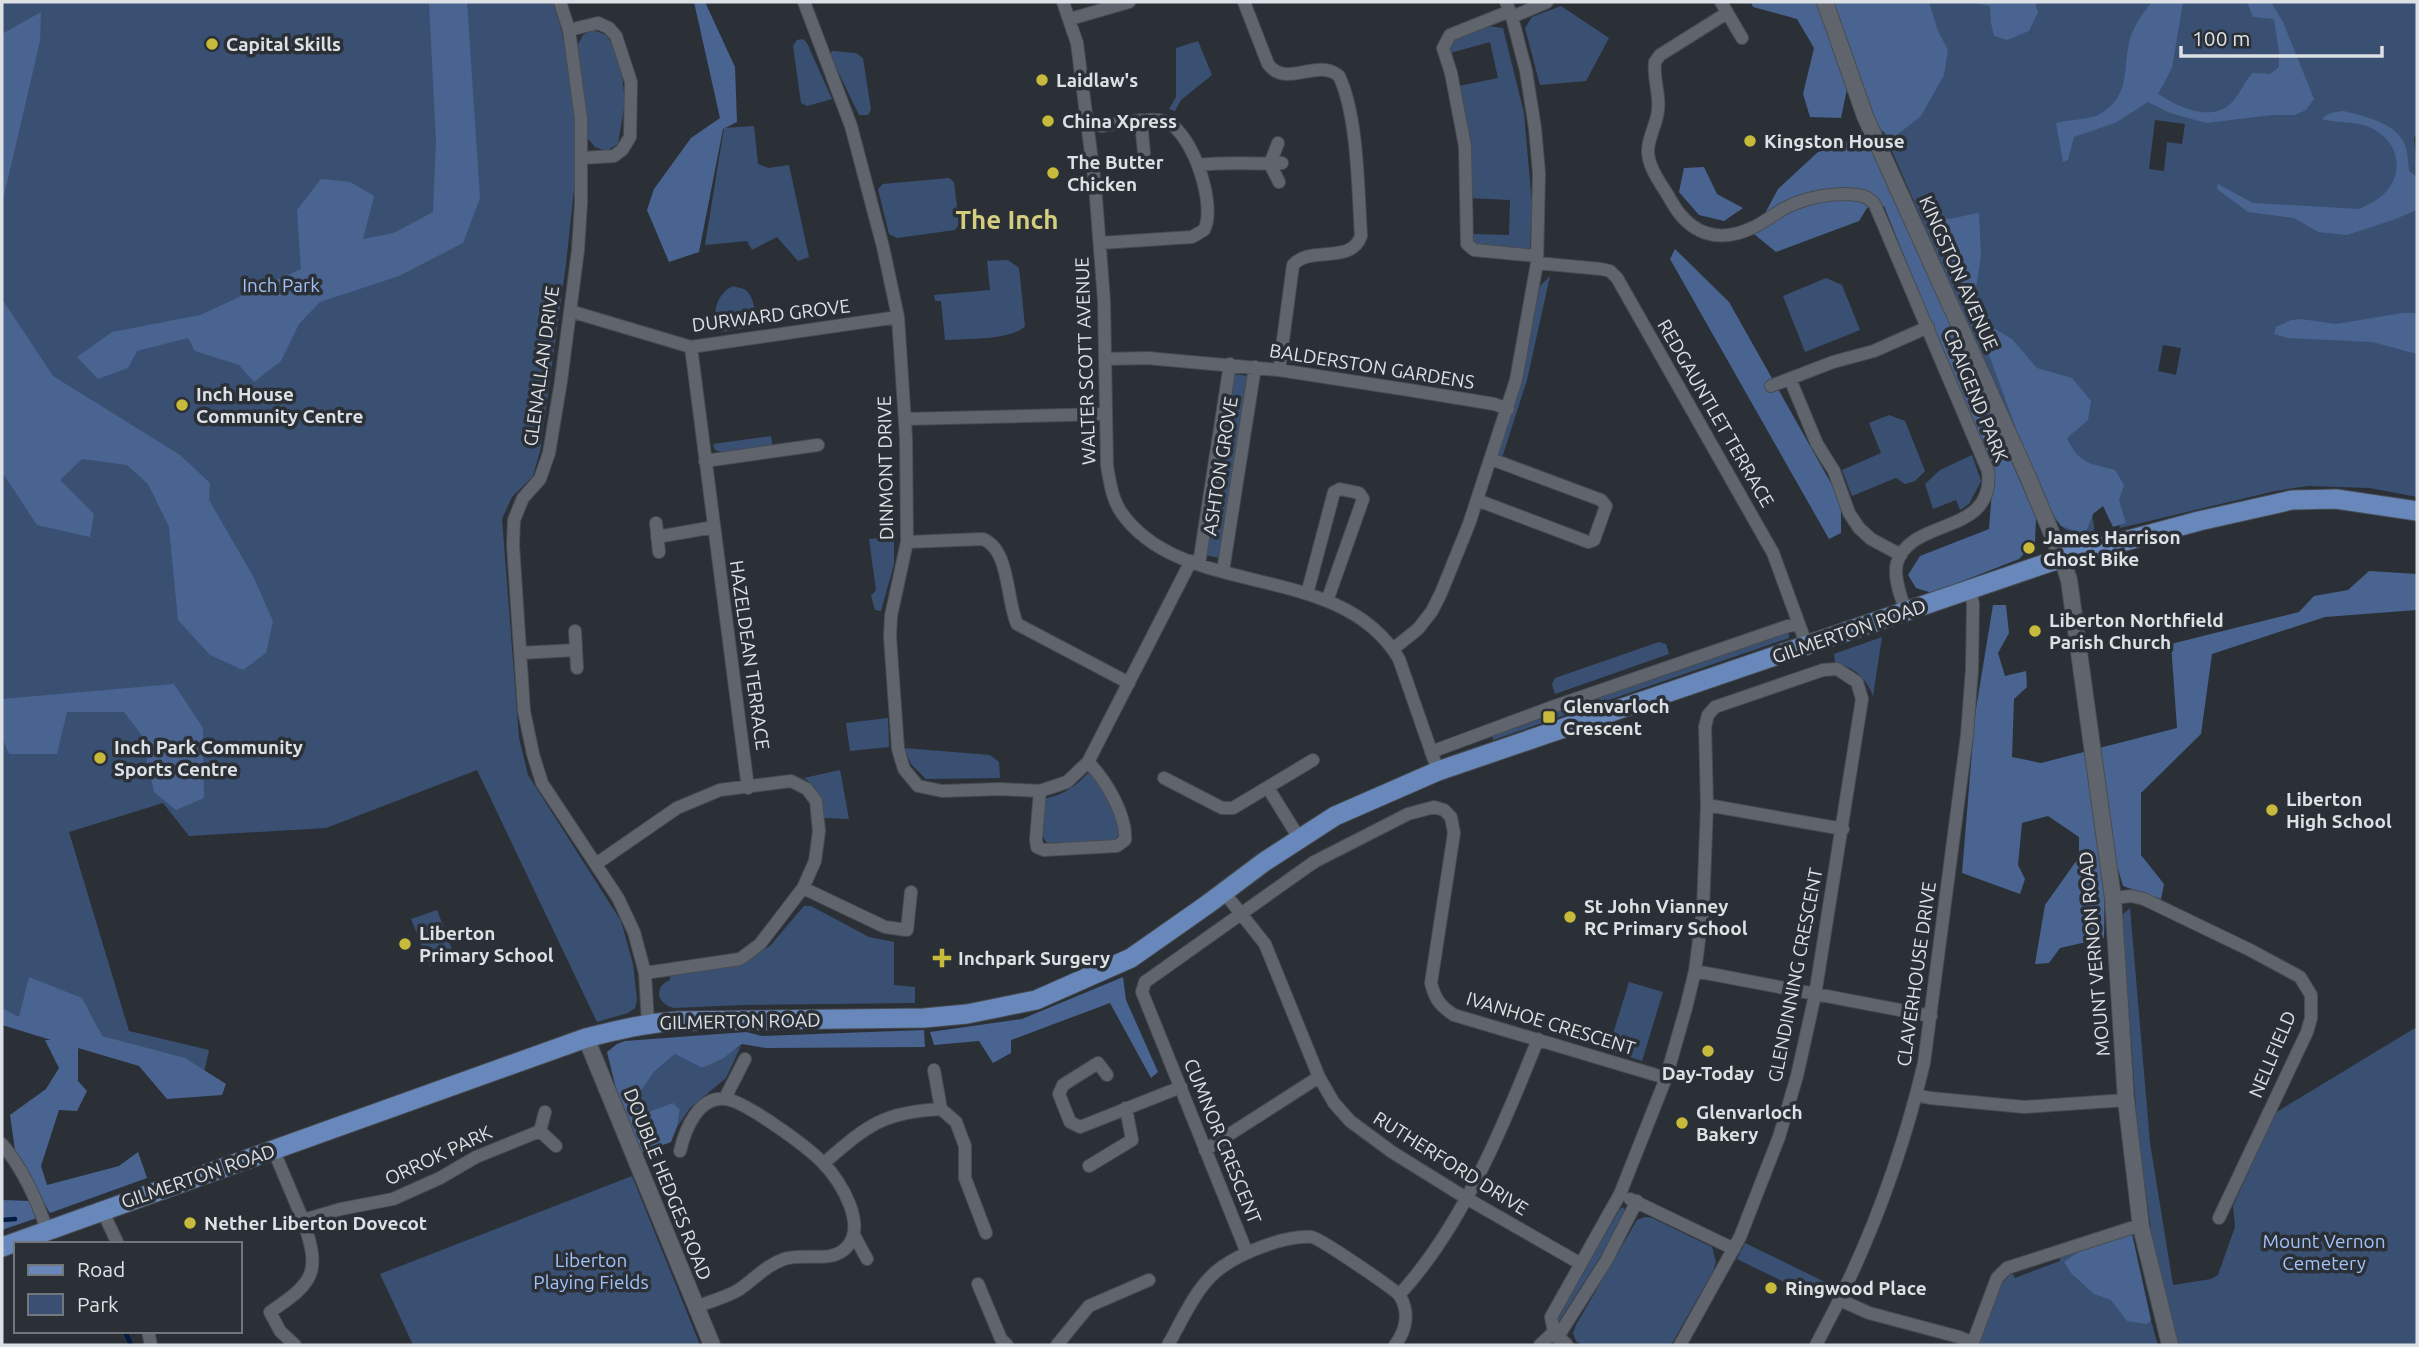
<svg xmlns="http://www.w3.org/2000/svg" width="2419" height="1347" viewBox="0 0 2419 1347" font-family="Ubuntu,sans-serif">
<rect width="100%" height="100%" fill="#2b3037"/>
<!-- green -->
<path fill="#3a5073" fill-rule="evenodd" d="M2 2H553L562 32 575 103V180L566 264 540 451 533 476 512 497 502 519 519 738 528 775 621 921 633 964 637 1000 635 1008 628 1013 597 1022 477 770 326 828 189 836 163 803 69 832 129 1031 209 1050 201 1086 161 1067 2 1024Z
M1830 2H2417V136L2414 137 2417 167V497L2370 488 2308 486 2275 491 2120 528 2114 500 2091 505 2095 535C2065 536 2059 527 2045 502L1875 112ZM2155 120 2185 124 2182 144 2167 142 2164 171 2149 169ZM2163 345 2181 348 2176 375 2158 371Z
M1561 6 1609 38 1586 81 1540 85 1525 28 1532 17Z
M1487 26 1503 28 1524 113 1532 205 1530 247 1526 251 1477 247 1472 243V234L1509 235 1510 200 1470 198 1459 86 1498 78 1490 42 1450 53 1449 41Z
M593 30 607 35 620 60 625 101 618 144 606 151 595 147 588 139 577 46 583 35Z
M803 39 807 43 832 99 807 106 801 103 793 46 797 40Z
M1198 41 1212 75 1181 100 1175 111 1169 109 1176 97V48Z
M832 51 856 53 863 58 871 110 868 115H859L830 55Z
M754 126 758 164 768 168 789 165 809 257 798 261 777 237 752 250 747 241 705 245 724 128Z
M949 178 954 182 959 224 955 230 897 238 889 234 878 189 883 184Z
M1008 260 1019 268 1025 326C1013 340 964 339 945 340L941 301H935L934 295 990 290 987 261Z
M1550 276 1527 380 1502 458 1496 456 1521 380 1540 286Z
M1826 278 1842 285 1860 330 1805 352 1783 296Z
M733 286C735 287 742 288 744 289 755 295 757 317 752 327L722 332C710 316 715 295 733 286Z
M1233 374 1249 376 1220 558 1205 555Z
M1889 415 1905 421 1925 471 1915 481 1905 484 1896 478 1852 496 1842 470 1881 453 1869 423Z
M771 436 773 449 727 454 715 450 713 444Z
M1972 455 1981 481 1969 504 1960 510 1956 500 1933 509 1925 484 1940 470Z
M894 536V564L881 611 875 610 871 596 876 590 869 539Z
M1789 631V638L1493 740 1492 735Z
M1882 637 1873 696C1866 677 1854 667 1835 663L1834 654Z
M1659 642 1666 644 1669 654 1555 694 1552 684 1555 678Z
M888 718 889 747 850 751 846 723Z
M904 748 990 755 999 762 1000 778 926 779 911 764Z
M840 770 849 819 824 818C822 800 820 789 804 778Z
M1088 773 1096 777 1121 825 1119 835 1113 841 1047 843 1041 834 1044 799C1063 795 1075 787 1088 773Z
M804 906H811L869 937 894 942V985L915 987V1003L741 1005 674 1008C657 1004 653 987 670 980V974L738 965 770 946Z
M2130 908 2150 1143 2173 1285 2211 1279 2218 1275 2235 1227 2233 1206 2275 1113 2415 1028 2417 1029V1345H2178L2154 1252 2138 1136 2122 915Z
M437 910 455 957 430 966 411 919Z
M1629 982 1663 992 1642 1061 1608 1050Z
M741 1046 726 1078 690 1108 677 1127 680 1110 641 1115 632 1104 654 1072 675 1054 702 1068Z
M632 1176 700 1345H413L380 1274Z
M1623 1207 1625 1210 1607 1246 1558 1323 1557 1318 1620 1209Z
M1645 1217 1652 1218 1712 1247 1716 1262 1713 1271 1671 1345H1582L1576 1341 1573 1333 1576 1325 1637 1220Z
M2132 1234 2143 1293 2158 1345H1977L2000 1285 2012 1273 2015 1278 2060 1261V1255Z
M1745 1243 1831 1285 1823 1301 1737 1259Z"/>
<!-- forest -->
<path fill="#496490" d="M429 2H467L480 198 463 243 399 276 320 302 299 324 281 361 254 382 239 365 195 351 188 338 137 351 128 368 98 379 77 357 112 332 200 315 301 269 297 210 321 179 350 182 374 196 363 239 394 233 433 212 436 141Z
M694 2H705L735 67 737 122 723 129 699 252 669 262 647 210 654 189 691 138 720 118Z
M1751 2H1821L1847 89 1841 118 1810 117 1803 94 1814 48 1797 19 1753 7Z
M1832 2H1929L1938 31 1948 50 1944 75 1921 116 1893 138 1876 127Z
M1971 2H2035L2038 12 2029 31 2007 40 1994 36 1991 23 1990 6Z
M2152 2H2183L2172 68 2158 94C2179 107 2213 125 2234 100 2241 92 2245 80 2253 73L2270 74 2279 67V53L2274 19 2253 17 2247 2H2271L2283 22 2314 99 2306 110 2295 115H2272L2206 123 2170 113 2148 102 2117 122 2074 137 2068 160 2063 162 2056 123C2067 120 2090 119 2098 115 2132 97 2122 68 2130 39 2134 25 2143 13 2152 2Z
M41 12 40 41 2 204V34Z
M2344 111C2366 117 2399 123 2406 148 2408 155 2408 164 2409 171L2417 177V210L2393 220 2347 235 2318 232 2294 218 2248 212 2217 189 2218 184 2253 203 2359 209C2367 205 2376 201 2383 195 2406 173 2399 141 2371 128 2355 120 2339 124 2322 119 2328 112 2335 112 2344 111Z
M1854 139 1873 144 2036 518 2035 542 2019 559 1932 593 1916 588 1908 575 1920 556 1989 529 1993 478 1884 206 1867 208 1859 221 1776 252 1754 234 1778 189 1818 152Z
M1704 167 1717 194 1743 208 1724 221 1699 215 1679 192 1684 168Z
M1977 213 1979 214 1981 256 1975 295 1976 312 1992 327 2012 339 2037 368 2072 378 2091 401 2088 420 2067 438C2079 464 2089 463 2115 470L2124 485 2119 500 2126 523 2113 527 2103 506 2093 514 2085 534 2061 526 2050 509 2018 434 1978 324 1932 215 1950 219Z
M1675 249 1729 302 1841 501V533L1829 539 1670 259Z
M2 299 53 376 180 455 210 483 209 500 253 576 273 621 266 653 243 670 210 655 178 620 169 527 148 484 127 465 82 459 60 480 94 514 90 537 37 525 2 472Z
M2402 313H2417V354L2372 342 2288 338 2274 334 2276 327 2291 320 2301 319 2336 324Z
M2369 571 2417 574V610L2325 617 2212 654 2201 734 2141 793V855L2164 884 2161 899 2123 886 2118 869 2105 872 2104 938 2060 948 2049 963 2035 964 2045 905 2079 857V837L2048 816 2022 823 2018 865 2025 879 2020 894 1962 873 1975 715 1993 605H2006L2009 633 1998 653 2005 676 2026 671 2027 687 2014 699 2012 757 2041 763 2177 728 2171 644 2299 612 2314 596 2348 590Z
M174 684 203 728 204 798 176 810 154 792 141 734 124 712H67L57 754H9L2 738V699Z
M29 977 82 998 102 1036 185 1058 226 1084 222 1095 167 1099 139 1066 78 1048V1081L87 1091 77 1111 59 1110 41 1166 47 1185 119 1166 138 1152 147 1178 50 1213 16 1157 10 1115 46 1089 59 1068 45 1040H51L2 1025V1008L19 1017Z
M1123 977 1126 1000 1158 1072 1151 1078 1110 1003 1011 1040V1053L993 1063 979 1041 934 1045 930 1032 1022 1019Z
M924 1030 925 1047 766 1048 742 1044 722 1059 702 1068 675 1054 654 1072 632 1104 641 1115 673 1103 680 1110 677 1127 671 1142 641 1153 621 1109 607 1052 617 1044 625 1041 746 1032 762 1036Z
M2 1200 30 1201 37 1218 2 1230Z
M2132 1234 2151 1320 2147 1324 2127 1321 2111 1300 2094 1294 2071 1273 2064 1262 2082 1249Z"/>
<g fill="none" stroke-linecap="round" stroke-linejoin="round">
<!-- stream -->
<path stroke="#041b41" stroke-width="4.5" d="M2 1220 15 1219
M125 1331 131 1345"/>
<!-- minor casing -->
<g stroke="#484c52" stroke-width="14">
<path id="minor" d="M560 2 569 30 581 119V203L578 250 561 381 549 453 540 479 523 498 514 520 513 545 524 711 533 754 542 783 618 898 634 932 645 973 648 1023
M804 2 851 126 883 247 898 317 906 438 907 542 891 616 890 637 898 749 904 769 918 786 942 791 1000 789 1040 791 1067 782 1088 762 1191 561
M1063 2 1077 43 1095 185 1104 301 1107 466C1110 482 1112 499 1121 512 1182 601 1340 559 1399 659L1438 771
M1244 2 1268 64C1286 89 1318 57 1339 76 1358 116 1358 191 1361 236 1351 265 1310 245 1293 265L1279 370
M1721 2 1742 38
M1510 11 1450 35 1443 48 1451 73 1465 146 1467 244 1474 250 1537 256
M1727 13 1660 55 1655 62C1653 78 1660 94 1658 110 1657 124 1648 137 1648 151 1648 168 1662 185 1670 199 1689 234 1717 245 1754 227 1765 222 1774 214 1785 208 1805 198 1825 194 1847 194 1859 195 1868 195 1875 205L1988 471C1996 536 1910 517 1897 563 1893 577 1901 598 1906 611
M1512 17 1547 2
M1070 19 1129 2
M569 30 598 23 609 28 616 36 631 82 630 137 622 150 614 156 582 158
M1141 122 1144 153
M1278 143 1270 164 1279 182
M1199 165C1227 161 1254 165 1282 163
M1100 243 1192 237 1204 230C1217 206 1193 134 1167 122 1154 116 1116 124 1101 126
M1537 263 1601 269 1610 271 1617 278 1773 553 1807 646
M570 311 691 347 898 317
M691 347 748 788
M1106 359 1147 358 1279 370 1409 390 1494 404 1508 409
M1790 379 1817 444 1834 471 1849 513 1859 528 1871 539 1901 555
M1771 386 1833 362 1874 351 1928 327
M905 419 1106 414
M705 461 818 445
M1477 500 1588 542 1594 540 1606 506 1601 500 1491 459
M656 523 659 552
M657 537 714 527
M907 542 983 539C1010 550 1006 599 1017 624L1129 683
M1199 564 1230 364
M1223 571 1255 367
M1307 594 1334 492 1340 489 1359 493 1363 499 1327 601
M575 631 577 668
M1393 649 1418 629 1432 611 1441 593 1469 524 1516 380 1537 263 1539 173 1535 128 1526 71 1512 17 1506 2
M520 653 576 650
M1431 752 1555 706 1788 626 1799 624
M1164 778 1222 808H1233L1313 760
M1268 788 1299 838
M1040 791 1036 839 1037 847 1044 850 1117 846 1125 840C1127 815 1105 779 1088 762
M1707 805 1843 829
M596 864 677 808 720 790 791 781 807 789 816 801 819 831 815 861 803 888 760 944 740 959 645 973
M803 888 885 927 907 930 911 892
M1223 891 1265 944 1319 1077 1334 1103 1350 1121 1392 1152 1466 1198 1581 1264
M2113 898 2131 896 2144 899 2250 950 2300 977 2311 995V1018L2307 1032 2219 1218
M1695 971 1931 1016
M934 1070 941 1109
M1107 1075 1098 1063 1063 1085 1059 1094 1070 1122 1080 1127 1181 1087
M1917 1095 1930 1098 2024 1107 2126 1100
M725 1098 745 1059
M545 1112 540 1131 556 1146
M2 1144C22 1168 37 1200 47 1230
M273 1149 303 1220 341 1209 393 1199 440 1178 476 1157 540 1131
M1205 1150 1319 1077
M680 1151C685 1130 698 1096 725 1099 744 1100 809 1148 823 1163 841 1181 868 1226 846 1248 830 1264 803 1252 784 1259 765 1266 756 1278 740 1289 728 1297 710 1301 696 1307
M824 1163C867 1126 882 1112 941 1109L956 1122 965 1146V1178L986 1233
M1089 1166 1132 1140 1126 1108
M1630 1199 1734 1249
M102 1210 118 1244
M854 1235 867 1259
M1247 1253 1142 992 1145 982 1314 862 1408 814 1434 807 1444 810 1451 817 1454 833 1431 983C1435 999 1440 1006 1454 1015L1666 1078
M978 1284 1001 1339 1007 1345
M1399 1295C1462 1227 1504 1125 1538 1039
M1840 1300 1869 1313 1959 1337 1973 1343
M148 1331 151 1345
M1557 1338 1606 1261 1637 1201
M295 1345 280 1331 270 1312C315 1282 321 1272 303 1220
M1057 1345 1089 1306 1149 1280
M1168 1345C1183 1319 1197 1284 1222 1267 1243 1252 1286 1235 1312 1237 1318 1237 1396 1290 1400 1296 1410 1313 1406 1331 1395 1345
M1540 1345 1554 1332
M1567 1345 1554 1332 1551 1317 1620 1194 1666 1078 1686 1008 1695 971 1703 909 1707 805 1705 727 1708 715 1715 707 1823 670 1837 669 1857 682 1862 699 1815 995 1797 1076 1779 1137 1740 1237 1680 1345
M1816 1345C1864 1257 1901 1160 1924 1063L1967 735 1972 669 1973 604 1970 589
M1972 1345 1997 1278 2007 1268 2131 1228 2141 1227"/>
</g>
<!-- tertiary casing -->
<g stroke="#484c52" stroke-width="18">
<path id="tertiary" d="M1825 2 1865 116 2028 477 2062 558 2069 580 2113 898 2126 1100 2141 1227 2170 1345
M586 1038 712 1345"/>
</g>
<!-- primary casing -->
<g stroke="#484c52" stroke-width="21">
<path id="primary" d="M2 1247 586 1038C617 1030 646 1023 678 1021L924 1018 967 1014 1036 1000 1131 958 1208 904 1264 862 1335 816 1438 771 2062 558 2199 521 2292 500 2336 499 2417 511"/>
</g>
<!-- minor -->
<use href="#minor" stroke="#60656d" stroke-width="12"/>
<!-- tertiary -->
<use href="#tertiary" stroke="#60656d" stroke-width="16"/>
<!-- primary -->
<use href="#primary" stroke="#6887ba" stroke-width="19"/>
</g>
<!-- markers -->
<g fill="#c8bb3b" stroke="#2b3037" stroke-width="2.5">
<circle cx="212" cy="44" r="7"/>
<circle cx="1042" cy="80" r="7"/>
<circle cx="1048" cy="121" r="7"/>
<circle cx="1750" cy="141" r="7"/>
<circle cx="1053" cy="173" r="7"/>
<circle cx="182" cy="405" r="7"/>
<circle cx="2029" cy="548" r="7"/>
<circle cx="2035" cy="631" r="7"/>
<rect x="1542" y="710" width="14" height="14" rx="3.5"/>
<circle cx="100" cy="758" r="7"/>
<circle cx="2272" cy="810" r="7"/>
<circle cx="1570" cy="917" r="7"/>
<circle cx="405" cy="944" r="7"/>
<path d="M938.5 947.5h7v7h7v7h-7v7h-7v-7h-7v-7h7z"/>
<circle cx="1708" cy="1051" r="7"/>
<circle cx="1682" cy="1123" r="7"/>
<circle cx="190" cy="1223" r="7"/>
<circle cx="1771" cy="1288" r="7"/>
</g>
<g text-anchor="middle" stroke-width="7" stroke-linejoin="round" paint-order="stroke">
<!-- poi labels -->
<g font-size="19" font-weight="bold" fill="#dde0e5" stroke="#2b3037" text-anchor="start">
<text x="226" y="51">Capital Skills</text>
<text x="1056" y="87">Laidlaw's</text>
<text x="1062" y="128">China Xpress</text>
<text x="1764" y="148">Kingston House</text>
<text x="1067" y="169">The Butter<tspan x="1067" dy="22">Chicken</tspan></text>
<text x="196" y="401">Inch House<tspan x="196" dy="22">Community Centre</tspan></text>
<text x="2043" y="544">James Harrison<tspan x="2043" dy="22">Ghost Bike</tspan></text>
<text x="2049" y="627">Liberton Northfield<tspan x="2049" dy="22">Parish Church</tspan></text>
<text x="1563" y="713">Glenvarloch<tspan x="1563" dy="22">Crescent</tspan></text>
<text x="114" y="754">Inch Park Community<tspan x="114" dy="22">Sports Centre</tspan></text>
<text x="2286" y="806">Liberton<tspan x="2286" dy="22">High School</tspan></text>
<text x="1584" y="913">St John Vianney<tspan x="1584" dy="22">RC Primary School</tspan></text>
<text x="419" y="940">Liberton<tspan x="419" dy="22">Primary School</tspan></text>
<text x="958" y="965">Inchpark Surgery</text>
<text x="1708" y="1080" text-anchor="middle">Day-Today</text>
<text x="1696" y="1119">Glenvarloch<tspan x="1696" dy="22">Bakery</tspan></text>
<text x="204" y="1230">Nether Liberton Dovecot</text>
<text x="1785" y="1295">Ringwood Place</text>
</g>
<!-- street labels -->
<g font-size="19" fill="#dde0e5" stroke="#2b3037">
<text transform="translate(1959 273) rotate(66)" y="7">KINGSTON AVENUE</text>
<text transform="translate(771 315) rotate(-7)" y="7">DURWARD GROVE</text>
<text transform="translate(1085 361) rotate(-92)" y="7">WALTER SCOTT AVENUE</text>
<text transform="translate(541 366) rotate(-82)" y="7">GLENALLAN DRIVE</text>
<text transform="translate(1372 366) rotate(9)" y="7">BALDERSTON GARDENS</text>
<text transform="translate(1976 395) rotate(68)" y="7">CRAIGEND PARK</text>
<text transform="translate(1716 413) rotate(60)" y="7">REDGAUNTLET TERRACE</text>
<text transform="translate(1220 466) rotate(-81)" y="7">ASHTON GROVE</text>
<text transform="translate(885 468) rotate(-91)" y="7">DINMONT DRIVE</text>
<text transform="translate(1849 631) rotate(-19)" y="7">GILMERTON ROAD</text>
<text transform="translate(750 655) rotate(82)" y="7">HAZELDEAN TERRACE</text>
<text transform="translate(2094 954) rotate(-95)" y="7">MOUNT VERNON ROAD</text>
<text transform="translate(1916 974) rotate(-82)" y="7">CLAVERHOUSE DRIVE</text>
<text transform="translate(1795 975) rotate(-79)" y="7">GLENDINNING CRESCENT</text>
<text transform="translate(740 1021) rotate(-1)" y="7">GILMERTON ROAD</text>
<text transform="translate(1551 1023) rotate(17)" y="7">IVANHOE CRESCENT</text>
<text transform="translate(2272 1054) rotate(-67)" y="7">NELLFIELD</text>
<text transform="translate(1223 1141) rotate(68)" y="7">CUMNOR CRESCENT</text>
<text transform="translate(438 1155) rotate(-25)" y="7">ORROK PARK</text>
<text transform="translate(1451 1163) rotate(32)" y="7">RUTHERFORD DRIVE</text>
<text transform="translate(198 1176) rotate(-19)" y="7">GILMERTON ROAD</text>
<text transform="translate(668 1184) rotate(68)" y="7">DOUBLE HEDGES ROAD</text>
</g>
<!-- park labels -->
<g font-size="19" fill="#a0c2f9" stroke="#2b3037">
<text x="281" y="292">Inch Park</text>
<text x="2324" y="1248">Mount Vernon<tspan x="2324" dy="22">Cemetery</tspan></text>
<text x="591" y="1267">Liberton<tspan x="591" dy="22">Playing Fields</tspan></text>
</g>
<!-- district labels -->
<g font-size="26" font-weight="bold" fill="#d6ce7f" stroke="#2b3037">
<text x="1007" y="229">The Inch</text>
</g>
</g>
<!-- border -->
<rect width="2419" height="1347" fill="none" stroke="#dde0e5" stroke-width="7"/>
<!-- legend -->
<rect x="14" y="1242" width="228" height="91" fill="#2b3037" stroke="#72767d" stroke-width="2"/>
<rect x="28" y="1265" width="35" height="10" fill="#6887ba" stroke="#72767d" stroke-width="2"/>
<text x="77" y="1277" font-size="21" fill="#dde0e5">Road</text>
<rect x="28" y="1294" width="35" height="21" fill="#3a5073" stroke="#72767d" stroke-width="2"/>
<text x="77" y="1312" font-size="21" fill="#dde0e5">Park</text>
<!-- scale -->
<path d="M2181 46v10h201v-10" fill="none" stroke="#dde0e5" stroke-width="3.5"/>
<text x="2192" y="46" font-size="21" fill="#dde0e5" stroke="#2b3037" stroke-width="5" paint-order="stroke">100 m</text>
</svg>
